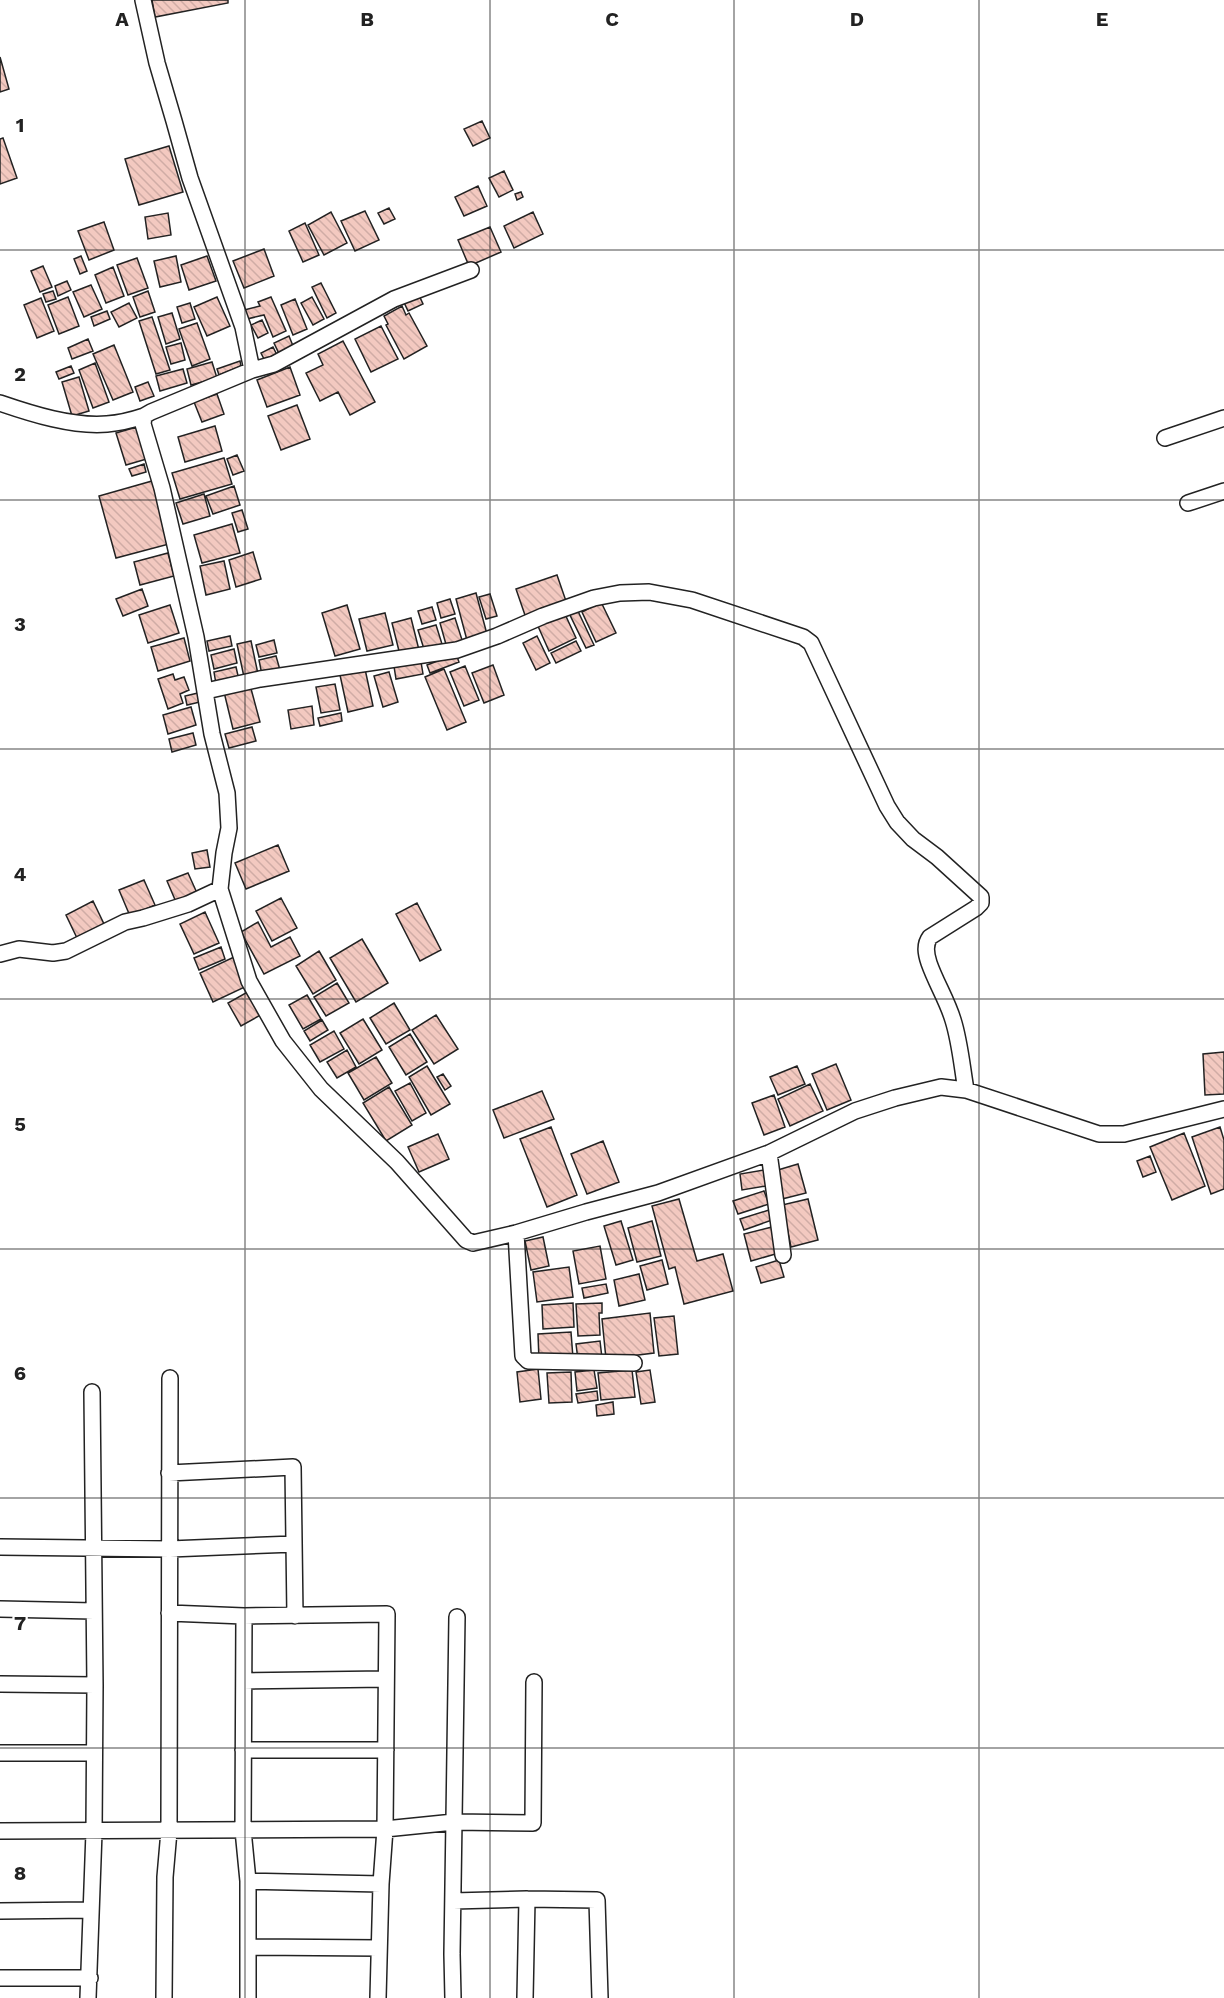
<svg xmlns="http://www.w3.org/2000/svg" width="1224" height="1998" viewBox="0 0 1224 1998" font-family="'Work Sans',sans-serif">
<defs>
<pattern id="building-back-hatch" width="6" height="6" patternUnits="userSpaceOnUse" patternTransform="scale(1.5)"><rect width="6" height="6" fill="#f3c9c0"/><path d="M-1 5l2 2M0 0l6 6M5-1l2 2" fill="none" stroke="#d0aca5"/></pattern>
</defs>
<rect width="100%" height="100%" fill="#fff"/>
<!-- building -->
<path fill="url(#building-back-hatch)" stroke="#222" stroke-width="1.5" d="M152 0H228V3L155 17Z
M0 57 9 89 0 92Z
M482 121 490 138 473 146 464 129Z
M3 138 17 178 0 184V139Z
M169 146 183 192 139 205 125 159Z
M504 171 513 190 499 197 489 178Z
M478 186 487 206 464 216 455 197Z
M521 192 523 197 517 200 515 194Z
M389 208 395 219 384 224 378 213Z
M365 211 379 240 355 251 341 221Z
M331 212 347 243 324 255 308 225Z
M533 212 543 234 514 248 504 226Z
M168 213 171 235 148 239 145 217Z
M104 222 114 250 89 260 78 231Z
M305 223 319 255 303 262 289 231Z
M490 227 501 252 469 266 458 240Z
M264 249 274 276 244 288 233 261Z
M81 256 87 271 80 274 74 259Z
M176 256 181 282 160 287 154 261Z
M207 256 216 281 189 290 181 265Z
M137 258 148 288 128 295 117 265Z
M43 266 52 287 40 292 31 271Z
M113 267 124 296 106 303 95 275Z
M67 281 71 290 58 296 55 286Z
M321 283 336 313 327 318 312 287Z
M91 285 102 309 84 317 73 292Z
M53 291 56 299 46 302 43 294Z
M148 291 155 312 140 317 133 297Z
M417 291 423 304 408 311 402 298Z
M68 297 79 326 59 334 48 305Z
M217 297 230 326 207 336 194 307Z
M271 297 286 331 273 337 264 315 247 319 244 310 260 306 258 302Z
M312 297 324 319 313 325 301 303Z
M41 298 54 331 37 338 24 305Z
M295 299 307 329 293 335 281 305Z
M129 303 137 318 119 327 111 312Z
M190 303 195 319 182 323 177 307Z
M402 306 406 315 409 313 427 346 404 359 386 325 388 324 384 316Z
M107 311 110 319 94 326 91 317Z
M172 313 180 339 166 344 158 317Z
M152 317 170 370 156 374 139 321Z
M262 320 268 333 258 338 251 325Z
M197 323 210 359 192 366 179 329Z
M381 326 398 359 371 372 355 339Z
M289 336 295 351 281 358 274 343Z
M88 339 93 351 72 359 68 348Z
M343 341 375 402 350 415 338 392 320 401 306 373 323 365 318 354Z
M181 343 185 360 171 364 166 347Z
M114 345 133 392 113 400 93 354Z
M273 347 279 359 267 365 261 353Z
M240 361 241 366 219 375 217 369Z
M212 362 217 378 191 385 187 369Z
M95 363 109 402 93 408 79 370Z
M71 366 74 373 59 379 56 372Z
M290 367 300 395 267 407 257 380Z
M183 369 187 383 160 391 156 376Z
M79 377 89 411 72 416 62 382Z
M148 382 154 396 140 401 135 387Z
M217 394 224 414 202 422 194 402Z
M297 405 310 439 281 450 268 416Z
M140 426 150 458 126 465 116 433Z
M215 426 222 451 185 462 178 437Z
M237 455 244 471 233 475 227 459Z
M224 458 232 484 180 499 172 473Z
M144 464 146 472 132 476 129 469Z
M152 481 169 544 116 558 99 496Z
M234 486 240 505 213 514 206 496Z
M204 494 210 516 183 524 176 503Z
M242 510 248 529 238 532 232 513Z
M232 524 240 553 202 563 194 535Z
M253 552 261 579 236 587 229 560Z
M168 553 174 576 140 585 134 562Z
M224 561 230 589 206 595 200 566Z
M557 575 567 604 526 618 516 589Z
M142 589 148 606 123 616 116 599Z
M476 593 488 638 468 644 456 599Z
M490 594 497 616 486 619 479 597Z
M450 599 455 614 441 618 437 603Z
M601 602 616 633 596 642 582 612Z
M170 605 179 633 148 643 139 615Z
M347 605 360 649 335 656 322 613Z
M432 607 436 620 422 624 418 611Z
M576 607 594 645 586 648 568 611Z
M564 612 576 638 549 651 537 624Z
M385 613 393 645 367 651 359 619Z
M411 618 419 650 400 655 392 623Z
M455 618 463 643 447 648 440 623Z
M436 625 442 644 424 649 418 630Z
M230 636 232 646 209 651 207 641Z
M537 636 550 663 536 670 523 643Z
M184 638 190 661 158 671 151 647Z
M274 640 277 653 259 657 256 645Z
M251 641 258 674 244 677 237 644Z
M576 641 581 651 556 663 551 653Z
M234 649 237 663 214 669 211 655Z
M456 654 459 662 430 673 427 665Z
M276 656 280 670 262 675 259 660Z
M420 656 423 674 396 679 393 660Z
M493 665 504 695 484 703 472 673Z
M465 666 479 700 464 706 450 672Z
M236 667 239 680 216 684 214 672Z
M365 669 373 706 348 712 340 675Z
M444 669 466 722 447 730 425 677Z
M389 672 398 702 383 707 374 676Z
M173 674 175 680 184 677 189 690 180 694 183 703 168 709 158 679Z
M335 684 340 710 321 713 316 687Z
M250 685 260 722 233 729 224 692Z
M198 693 200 702 187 705 185 696Z
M312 706 314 725 291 729 288 710Z
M191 707 196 725 168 734 163 715Z
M341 713 342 721 320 726 318 718Z
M252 727 256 741 229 748 225 734Z
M193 733 196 745 172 752 169 739Z
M278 845 289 871 246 889 235 863Z
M207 850 210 867 195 869 192 853Z
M188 873 197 893 176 902 167 881Z
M144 880 155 905 130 916 119 890Z
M281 898 297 928 272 941 256 911Z
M93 901 104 924 77 938 66 915Z
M417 903 441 950 420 961 396 914Z
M205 912 219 943 194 954 180 924Z
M258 922 271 947 290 937 300 956 264 974 241 932Z
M362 939 388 983 356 1002 330 958Z
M221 947 225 959 199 970 194 958Z
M319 951 336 980 313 994 296 966Z
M234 957 247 986 213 1002 200 973Z
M337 983 349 1003 326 1016 314 997Z
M251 990 264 1013 241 1026 228 1003Z
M307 995 321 1019 303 1029 289 1005Z
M394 1003 410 1030 386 1044 370 1018Z
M436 1015 458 1049 434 1064 412 1030Z
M363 1019 382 1050 359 1064 340 1033Z
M322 1020 328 1030 310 1041 304 1031Z
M334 1031 344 1049 320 1062 310 1045Z
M410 1034 427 1062 406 1075 389 1047Z
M347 1050 356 1067 337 1078 327 1062Z
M1224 1052V1094L1205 1095 1203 1054Z
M376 1057 392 1083 364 1100 348 1073Z
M836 1064 851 1100 827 1110 812 1074Z
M427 1066 450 1104 431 1115 409 1077Z
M797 1066 805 1084 778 1095 770 1077Z
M443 1074 451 1086 445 1090 437 1077Z
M410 1083 426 1113 412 1121 395 1091Z
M810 1084 823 1111 790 1126 778 1099Z
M389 1087 412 1125 386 1141 363 1103Z
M542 1091 554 1119 504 1138 493 1110Z
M774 1095 785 1127 764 1135 752 1103Z
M551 1127 577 1195 547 1207 520 1139Z
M1220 1127 1224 1140V1189L1211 1194 1192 1137Z
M1184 1133 1205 1186 1172 1200 1150 1147Z
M438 1134 449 1159 419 1172 408 1147Z
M603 1141 619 1182 587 1194 571 1154Z
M1150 1156 1156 1172 1143 1177 1137 1161Z
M798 1164 806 1193 778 1200 771 1172Z
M764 1170 766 1186 742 1190 740 1174Z
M764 1191 769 1204 738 1214 733 1201Z
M679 1199 697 1261 723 1254 733 1291 684 1304 675 1267 669 1269 652 1206Z
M808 1199 818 1240 791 1247 782 1205Z
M769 1210 772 1220 744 1230 740 1219Z
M621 1221 633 1260 616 1265 604 1226Z
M652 1221 661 1256 637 1262 628 1228Z
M772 1227 779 1253 751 1261 744 1234Z
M543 1237 549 1266 531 1270 525 1241Z
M600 1246 606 1279 579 1284 573 1251Z
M662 1260 668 1284 647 1290 640 1266Z
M779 1260 784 1277 761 1283 756 1267Z
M569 1267 573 1297 537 1302 533 1272Z
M639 1274 645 1300 619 1306 614 1280Z
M606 1284 608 1293 584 1298 582 1288Z
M573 1303 574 1327 543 1329 542 1305Z
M602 1303V1313H599L600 1335 578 1336 576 1304Z
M650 1313 654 1353 606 1359 602 1319Z
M674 1316 678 1354 659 1356 654 1318Z
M571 1332 573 1358 539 1360 538 1334Z
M600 1341 602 1358 578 1360 576 1344Z
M538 1369 541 1399 520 1402 517 1372Z
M594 1370 597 1388 577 1391 575 1372Z
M632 1370 635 1397 601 1400 598 1373Z
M650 1370 655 1402 641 1404 636 1372Z
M571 1372 572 1402 549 1403 547 1373Z
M597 1391 598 1400 578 1403 576 1394Z
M613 1402 614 1414 597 1416 596 1405Z"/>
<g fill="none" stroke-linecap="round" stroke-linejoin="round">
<!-- street casing -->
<g stroke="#222" stroke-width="18">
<path id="street" d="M143 0 157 63 174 121 190 178 243 327 252 370 151 412 144 416 143 424 162 488 196 637 212 734 227 793 229 828 224 853 220 889 249 981 283 1041 321 1089 397 1162 466 1240 473 1243 516 1233 586 1212 658 1193 769 1153 855 1111 895 1098 941 1087 966 1090 1099 1134H1124L1224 1109
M252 370 274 364 394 299 471 270
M0 403C32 414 73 427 107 424 119 423 132 420 144 416
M1165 438 1224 418
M1188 503 1224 491
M206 691 260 679 457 650 497 636 543 616 594 598 620 593 649 592 692 600 803 637 811 643 887 806 897 822 913 839 937 857 981 897V903L976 908 930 937C924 945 926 954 929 963 936 983 947 1000 953 1020 960 1042 962 1067 966 1090
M0 954 19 949 53 953 66 951 125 922 143 918 188 904 220 889
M769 1153 783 1255
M516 1233 523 1356 528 1361 634 1363
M169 1473 293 1467 295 1616
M0 1547 170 1549 294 1544
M0 1609 94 1611
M169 1613 244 1616 387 1614 385 1829 381 1884 378 1998
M244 1616 243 1830 248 1881V1998
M244 1681 386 1679
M0 1684 95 1685
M243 1750H386
M0 1753H94
M0 1831 385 1829 454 1822 533 1823 534 1682
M248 1881 381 1884
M453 1901 527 1899 597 1900 600 1998
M0 1911 91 1910
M248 1947 379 1948
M0 1978H90
M88 1998 94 1832 95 1685 92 1392
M164 1998 165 1877 169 1831 170 1378
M453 1998 452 1954 457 1617
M525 1998 527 1899"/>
</g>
<!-- street -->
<use href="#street" stroke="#fff" stroke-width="15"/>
</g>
<!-- grid -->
<path fill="none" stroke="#222" stroke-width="1.5" stroke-opacity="0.55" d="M245 0V1998M490 0V1998M734 0V1998M979 0V1998M0 250H1224M0 500H1224M0 749H1224M0 999H1224M0 1249H1224M0 1498H1224M0 1748H1224"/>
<g font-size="20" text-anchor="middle" font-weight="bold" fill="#222" stroke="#fff" stroke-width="4.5" stroke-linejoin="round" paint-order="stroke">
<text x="122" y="26">A</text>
<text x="367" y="26">B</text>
<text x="612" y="26">C</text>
<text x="857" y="26">D</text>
<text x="1102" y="26">E</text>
<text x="20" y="132">1</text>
<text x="20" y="381">2</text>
<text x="20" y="631">3</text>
<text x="20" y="881">4</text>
<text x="20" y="1131">5</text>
<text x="20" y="1380">6</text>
<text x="20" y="1630">7</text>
<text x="20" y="1880">8</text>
</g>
</svg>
